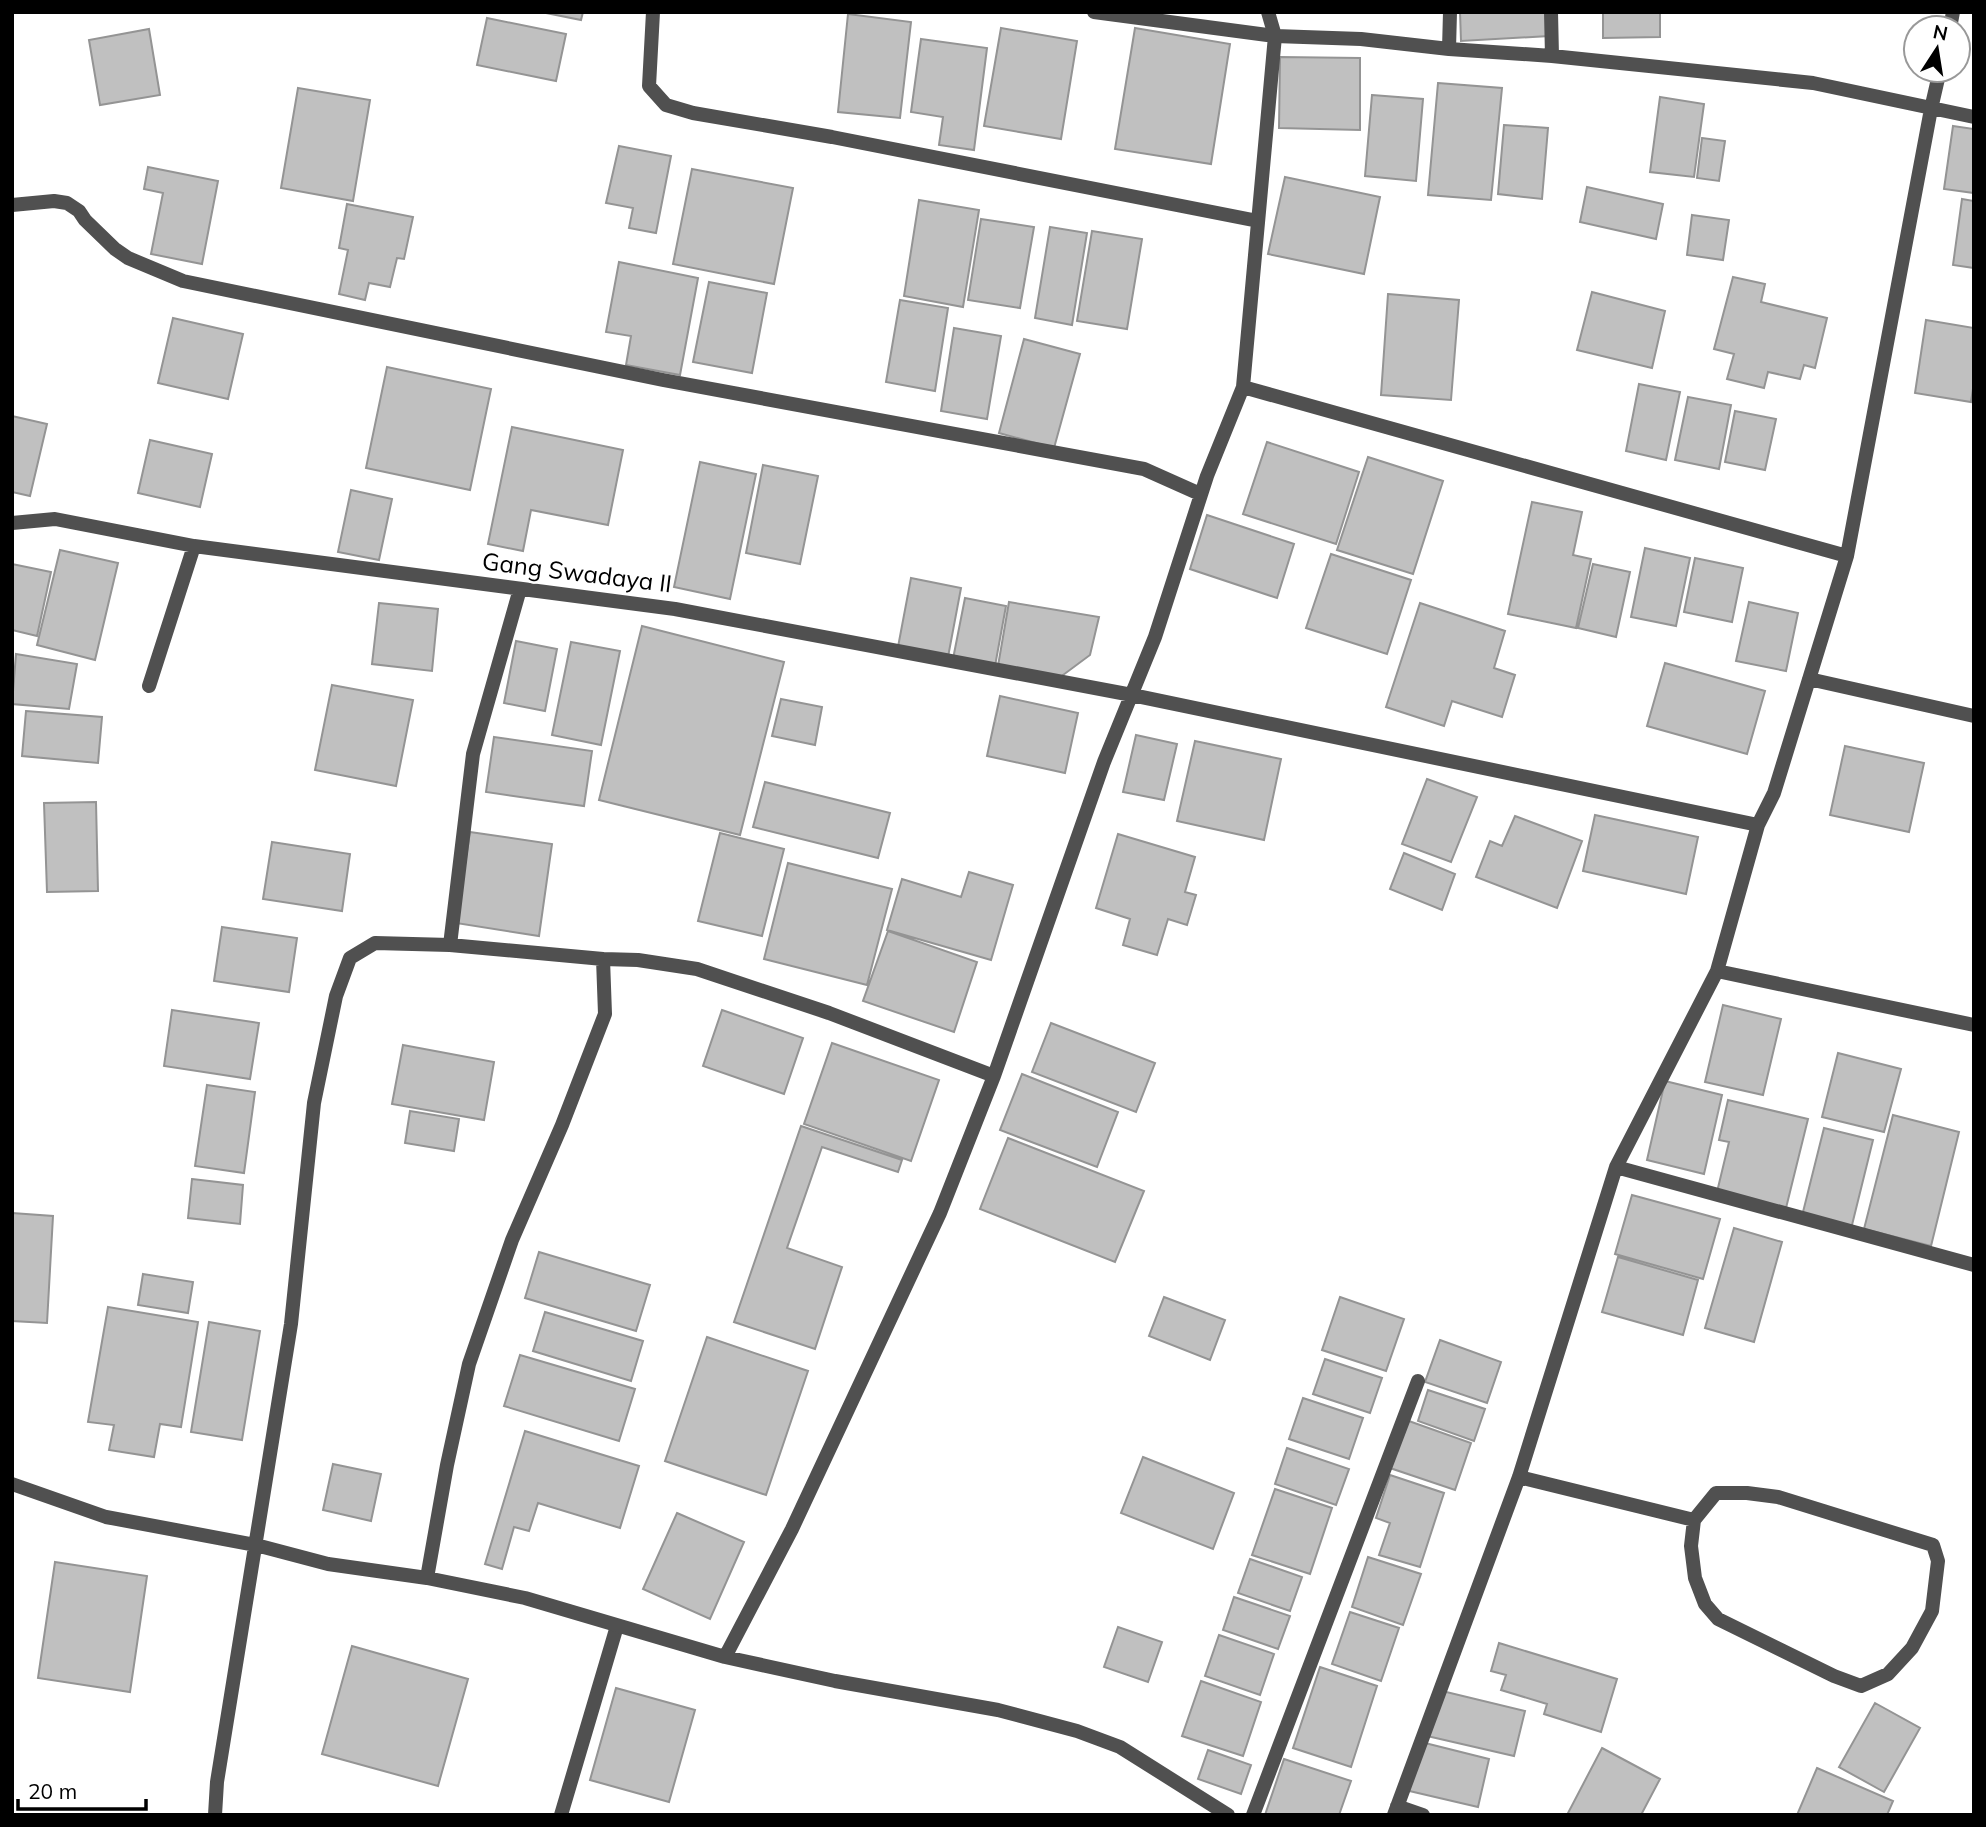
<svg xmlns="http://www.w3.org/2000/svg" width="1986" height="1827" viewBox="0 0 1986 1827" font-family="Mulish,sans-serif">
<rect width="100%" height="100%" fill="#fff"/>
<!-- building -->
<path fill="#c0c0c0" stroke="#949494" stroke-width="2" d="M541 12H583L581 20Z
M1460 12H1547L1549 36 1461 41Z
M1603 12H1660V37L1603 38Z
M848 14 911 22 900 118 838 112Z
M487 18 566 34 556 81 477 65Z
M1001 28 1077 41 1061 139 984 126Z
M1135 28 1230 44 1211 164 1115 149Z
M149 29 160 95 100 105 89 40Z
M921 39 987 48 974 150 939 145 943 117 911 112Z
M1280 57 1360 58V130L1279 128Z
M1438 83 1502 88 1491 200 1428 195Z
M298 88 370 100 353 201 281 188Z
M1372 95 1423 99 1416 181 1365 176Z
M1660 97 1704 104 1694 177 1650 172Z
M1504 125 1548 128 1542 199 1498 194Z
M1953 126 1974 129V193L1944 189Z
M1702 138 1725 141 1719 181 1697 178Z
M619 146 671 156 656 233 629 228 633 208 606 203Z
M148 167 218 181 202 264 151 254 163 193 144 189Z
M692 169 793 188 774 284 673 264Z
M1285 177 1380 197 1364 274 1268 254Z
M1587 187 1663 204 1656 239 1580 222Z
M1962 199 1974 201V268L1953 265Z
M919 200 979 210 963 307 904 296Z
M347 204 413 217 404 259 397 258 390 287 369 283 365 300 339 294 348 250 339 248Z
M1692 215 1729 220 1723 260 1687 255Z
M981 219 1034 227 1020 308 968 300Z
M1050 227 1087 233 1072 325 1035 318Z
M1092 231 1142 239 1127 329 1077 321Z
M619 262 698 278 680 375 626 365 631 336 606 332Z
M1733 277 1765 284 1761 302 1827 318 1815 368 1804 365 1800 379 1768 372 1764 388 1727 379 1734 354 1714 349Z
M709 282 767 293 752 373 693 362Z
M1592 292 1665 311 1652 368 1577 350Z
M1388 294 1459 300 1451 400 1381 395Z
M900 300 948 308 935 391 886 382Z
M173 318 243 334 228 399 158 383Z
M1926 320 1974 328V382L1971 402 1915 393Z
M954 328 1001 336 987 419 941 411Z
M1024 339 1080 354 1054 448 999 433Z
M387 367 491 389 470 490 366 468Z
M1639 384 1680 392 1666 460 1626 451Z
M1688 397 1731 405 1719 469 1675 460Z
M1735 411 1776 419 1765 470 1725 462Z
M12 416 47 424 30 496 12 492Z
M512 427 623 450 608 525 531 510 523 551 488 544Z
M150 440 212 454 200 507 138 493Z
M1267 442 1359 472 1336 544 1243 514Z
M1368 457 1443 481 1413 574 1337 550Z
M700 462 756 474 730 599 674 587Z
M763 465 818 476 800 564 746 553Z
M351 490 392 499 379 560 338 552Z
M1532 502 1582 512 1573 555 1591 559 1576 628 1508 614Z
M1207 515 1294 544 1277 598 1190 569Z
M1645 548 1690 558 1676 626 1631 617Z
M60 550 118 563 95 660 37 645Z
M1331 554 1411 580 1387 654 1306 628Z
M1695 558 1743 568 1732 622 1684 612Z
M12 564 51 572 37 636 12 630Z
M1593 564 1630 572 1616 637 1578 628Z
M911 578 961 588 948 657 898 647Z
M965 598 1006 606 995 666 953 659Z
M1009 602 1099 617 1090 655 1059 678 998 666Z
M1749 602 1798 613 1786 671 1736 661Z
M379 603 438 609 432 671 372 664Z
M1420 603 1505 631 1494 668 1515 675 1502 717 1452 701 1444 726 1386 707Z
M642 626 784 662 740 835 599 800Z
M516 641 557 649 545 711 504 703Z
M571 642 620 651 601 745 552 735Z
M16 654 77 664 69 709 12 704Z
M1665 663 1765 691 1747 754 1647 726Z
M332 685 413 700 396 786 315 770Z
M1000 696 1078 713 1065 773 987 756Z
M781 699 822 707 815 745 772 736Z
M26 711 102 717 98 763 22 756Z
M1136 735 1177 744 1164 800 1123 792Z
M494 737 592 751 584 806 486 792Z
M1195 741 1281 759 1264 840 1177 821Z
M1845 746 1924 763 1909 832 1830 815Z
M1427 779 1477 797 1451 862 1402 844Z
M765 782 890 813 878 858 753 827Z
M96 802 98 891 47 892 44 803Z
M1595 815 1698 837 1686 894 1583 871Z
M1515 816 1582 841 1557 908 1476 877 1490 841 1502 846Z
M470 832 552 844 539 936 456 923Z
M720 833 784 849 762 936 698 921Z
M1118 834 1195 857 1185 892 1196 895 1187 925 1168 919 1157 955 1123 945 1130 919 1096 908Z
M272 842 350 854 342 911 263 899Z
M1404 853 1455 874 1442 910 1390 889Z
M788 863 892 889 867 985 764 959Z
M969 872 1013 885 991 960 887 930 902 879 961 897Z
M222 927 297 938 289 992 214 981Z
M888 931 977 962 954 1032 863 1001Z
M1723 1005 1781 1019 1763 1095 1705 1082Z
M172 1010 259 1023 250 1079 164 1066Z
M722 1010 803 1038 784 1094 703 1066Z
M1051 1023 1155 1063 1136 1112 1032 1072Z
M832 1043 939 1080 911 1161 804 1124Z
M403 1045 494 1062 484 1120 392 1104Z
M1838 1053 1901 1069 1884 1132 1822 1117Z
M1022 1074 1118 1112 1097 1167 1000 1130Z
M1665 1081 1722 1095 1704 1174 1647 1160Z
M207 1085 255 1092 244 1173 195 1166Z
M1728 1100 1808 1119 1786 1208 1717 1192 1729 1142 1719 1140Z
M410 1111 459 1119 454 1151 405 1143Z
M1893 1115 1959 1132 1931 1246 1864 1229Z
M801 1126 902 1160 898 1172 822 1147 787 1248 842 1267 815 1349 734 1322Z
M1824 1128 1873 1140 1851 1229 1802 1216Z
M1008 1138 1144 1191 1115 1262 980 1209Z
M192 1179 243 1185 240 1224 188 1218Z
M1632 1195 1720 1219 1703 1279 1615 1254Z
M12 1213 53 1216 47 1323 12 1321Z
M1734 1228 1782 1242 1754 1342 1705 1328Z
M539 1252 650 1285 636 1331 525 1298Z
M1618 1257 1698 1280 1683 1335 1602 1312Z
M143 1274 193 1282 188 1313 138 1305Z
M1164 1297 1225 1320 1210 1360 1149 1336Z
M1340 1297 1404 1319 1386 1371 1322 1350Z
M108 1307 198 1322 181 1427 160 1424 154 1457 109 1450 114 1425 88 1422Z
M545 1312 643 1341 631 1381 533 1351Z
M209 1322 260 1331 242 1440 191 1432Z
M707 1337 808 1371 766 1495 665 1461Z
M1440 1340 1501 1362 1487 1403 1425 1382Z
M520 1355 635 1389 619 1441 504 1406Z
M1325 1359 1382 1378 1370 1413 1313 1394Z
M1428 1390 1485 1409 1474 1441 1418 1421Z
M1303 1398 1363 1418 1349 1459 1289 1439Z
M1406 1420 1471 1443 1455 1490 1390 1468Z
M525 1431 639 1466 620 1528 538 1503 529 1531 514 1527 502 1569 485 1564Z
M1287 1448 1349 1469 1336 1505 1275 1484Z
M1143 1457 1234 1493 1213 1549 1121 1513Z
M333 1464 381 1474 371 1521 323 1510Z
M1390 1475 1444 1493 1420 1567 1379 1555 1390 1523 1376 1518Z
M1275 1489 1332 1508 1310 1574 1252 1555Z
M677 1513 744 1542 710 1619 643 1589Z
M1368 1557 1421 1574 1403 1625 1352 1607Z
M1250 1559 1302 1577 1290 1611 1238 1593Z
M55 1562 147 1576 130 1692 38 1678Z
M1234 1597 1290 1616 1278 1649 1223 1630Z
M1350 1612 1399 1628 1381 1681 1332 1664Z
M1118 1627 1162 1642 1148 1682 1104 1667Z
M1219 1635 1274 1654 1260 1695 1205 1676Z
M1499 1643 1617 1679 1601 1732 1544 1714 1547 1704 1501 1690 1506 1675 1491 1671Z
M352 1646 468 1679 438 1786 322 1754Z
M1320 1667 1377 1686 1351 1767 1293 1748Z
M1201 1681 1261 1702 1243 1756 1182 1736Z
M616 1688 695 1710 669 1802 590 1780Z
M1438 1690 1525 1711 1514 1756 1427 1736Z
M1875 1703 1920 1728 1884 1792 1839 1767Z
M1417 1741 1489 1759 1478 1807 1405 1790Z
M1602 1748 1660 1779 1641 1815H1567Z
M1208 1750 1251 1765 1241 1794 1198 1779Z
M1284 1759 1351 1781 1339 1815H1265Z
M1817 1768 1893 1801 1887 1815H1797Z"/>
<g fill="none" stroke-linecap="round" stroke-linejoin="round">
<!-- lane -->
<path stroke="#505050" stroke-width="14" d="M561 1815 617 1626"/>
<!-- street -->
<path stroke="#505050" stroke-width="14" d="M653 12 649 86 666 105 693 113 832 137 1258 221
M1094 12 1275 36 1361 39 1449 49 1552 56 1813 83 1974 117
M1551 12 1552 56
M1950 28 1953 12
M1449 49 1450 12
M12 205 54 201 67 203 79 211 85 220 115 249 128 258 183 281 663 380 1144 469 1200 494
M1243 387 1847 556
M12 523 55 519 194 546 675 609 1132 695 1758 825
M1809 679 1974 716
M149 686 194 546
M450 945 473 754 520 589
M1717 971 1974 1025
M1616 1167 1974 1265
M1519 1477 1694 1520
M12 1484 106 1517 256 1545 328 1564 427 1578 525 1598 725 1657 835 1681 998 1710 1077 1731 1120 1747 1228 1815
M1716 1493H1747L1778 1497 1933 1545 1938 1561 1932 1611 1912 1648 1888 1674 1861 1686 1834 1676 1718 1619 1705 1604 1695 1578 1691 1546 1694 1520Z
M427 1578 447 1465 469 1364 512 1240 562 1125 605 1014 603 959 638 960 697 969 829 1013 994 1076
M725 1657 792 1529 940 1213 994 1076 1104 762 1155 637 1207 476 1243 387 1275 36 1268 12
M1397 1806 1423 1815
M215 1815 217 1782 291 1324 314 1103 336 996 350 958 375 943 450 945 603 959
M1253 1815 1418 1381
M1394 1815 1519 1477 1616 1167 1717 971 1758 825 1774 793 1847 556 1931 109 1940 70"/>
</g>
<g text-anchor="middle" stroke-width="5" stroke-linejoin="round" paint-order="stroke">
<!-- street labels -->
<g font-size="24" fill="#000" stroke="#fff">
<text transform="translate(577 573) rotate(7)" y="8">Gang Swadaya II</text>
</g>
</g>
<!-- border -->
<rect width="1986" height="1827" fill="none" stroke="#000000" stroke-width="28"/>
<!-- north arrow -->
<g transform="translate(1937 49) rotate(12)"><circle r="33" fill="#ffffff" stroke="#999999" stroke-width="2"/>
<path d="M0-5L12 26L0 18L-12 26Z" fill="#000000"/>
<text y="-10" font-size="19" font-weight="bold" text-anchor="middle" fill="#000000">N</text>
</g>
<!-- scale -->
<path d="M18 1799v10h128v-10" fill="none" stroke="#000000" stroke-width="3.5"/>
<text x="28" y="1799" font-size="21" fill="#000000" stroke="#ffffff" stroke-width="5" paint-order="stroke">20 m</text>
</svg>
